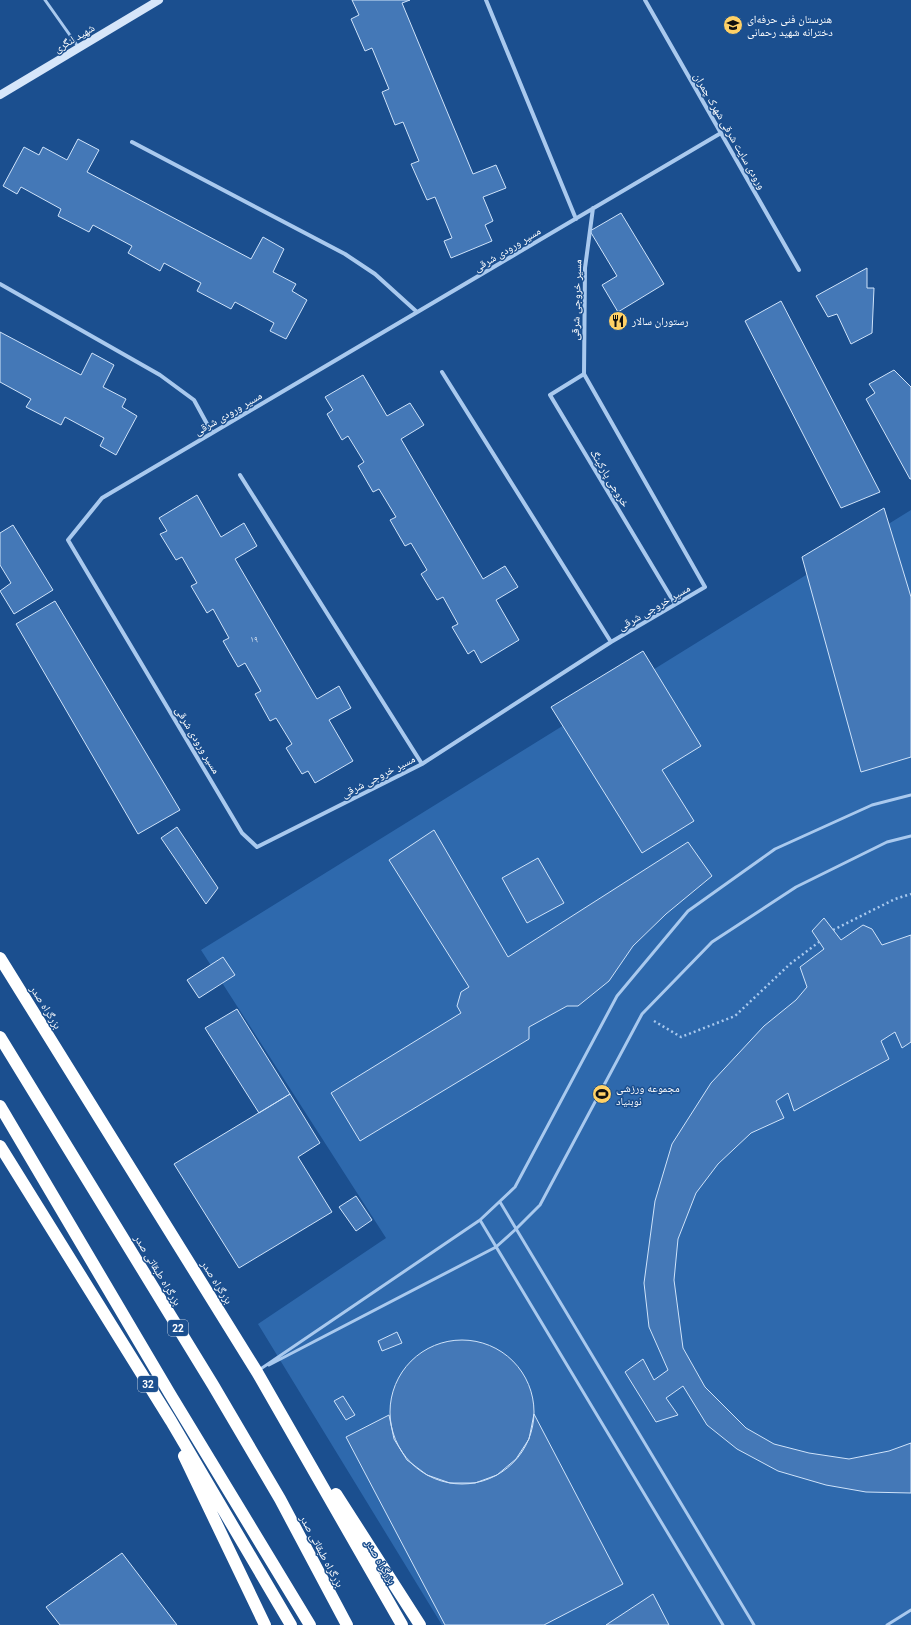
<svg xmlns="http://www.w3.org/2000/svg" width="911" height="1625" viewBox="0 0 911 1625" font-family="Roboto,'Noto Naskh Arabic',sans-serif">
<rect width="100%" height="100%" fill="#1b4f8f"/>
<!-- green -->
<path fill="#2e69ad" d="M911 510V1625H442L258 1324 386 1238 201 950Z"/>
<!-- building -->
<path fill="#4478b7" stroke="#cfe3fa" d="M352 0H410L402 3 473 174 496 165 506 188 483 197 493 221 485 225 492 241 451 258 444 241 452 238 435 197 427 200 411 164 419 161 403 122 395 125 382 92 389 89 372 48 365 51 351 19 359 15Z
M78 139 99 150 87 172 251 259 263 237 284 249 273 272 296 284 292 291 307 300 286 339 270 331 274 323 235 302 231 309 197 291 201 283 164 263 160 271 128 253 132 246 93 225 89 232 58 216 61 209 21 187 17 194 3 186 24 147 39 155 43 147 67 160Z
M621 213 664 284 618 312 602 285 617 276 590 231Z
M867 268V288H874L872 333 851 344 837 314 828 317 816 296Z
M781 301 880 492 841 508 745 321Z
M0 332 81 375 92 353 114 365 103 387 126 399 122 407 137 416 116 455 100 446 104 438 65 417 61 425 26 407 31 399 0 382Z
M894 370 911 387V479H910L866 399 875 393 869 384Z
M363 375 387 416 410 403 424 425 401 439 483 579 505 566 518 587 496 600 519 640 481 663 474 650 468 654 452 627 458 624 443 597 437 600 421 574 427 570 411 543 405 546 390 520 396 517 379 489 373 492 358 466 364 462 348 436 342 440 327 414 333 410 325 397Z
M197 495 221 537 244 523 257 546 235 559 317 699 339 686 351 708 329 720 353 761 315 783 308 771 302 774 286 748 292 744 276 718 270 721 255 694 261 691 245 663 238 667 223 641 229 638 213 609 207 613 191 586 197 583 182 557 176 560 160 534 167 531 159 518Z
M884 508 911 597V757L861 772 802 557Z
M13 525 53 590 14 614 0 591 11 583 0 565V533Z
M55 601 180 810 138 834 16 624Z
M643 651 701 746 662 770 694 821 642 853 551 707Z
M177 827 218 888 206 904 161 838Z
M434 830 508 957 688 842 712 876 666 914 633 946 609 981 578 1006H567L529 1027V1039L360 1141 331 1093 461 1013 457 1006 461 992 469 987 389 860Z
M538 858 564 903 527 923 502 878Z
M824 918 841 940 863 925 872 929 882 945 911 935V1042L902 1048 895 1032 881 1041 889 1059 794 1111 788 1093 776 1101 784 1118 751 1133 718 1164 696 1193 678 1239 674 1280 683 1348 705 1387 746 1428 774 1444 809 1453 849 1459 889 1451 911 1443V1493L866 1492 826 1485 778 1471 737 1449 707 1425 683 1386 666 1398 678 1415 656 1422 625 1372 643 1359 654 1380 668 1370 649 1327 644 1283 655 1201 672 1144 711 1083 764 1026 796 1000 807 987 800 967 824 949 812 931Z
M223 957 235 975 199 998 187 980Z
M237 1009 290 1094 259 1113 205 1028Z
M290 1094 320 1143 298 1157 332 1212 239 1268 174 1164Z
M356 1196 372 1220 356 1231 339 1207Z
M397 1332 402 1343 382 1351 378 1341Z
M390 1412a72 72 0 1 1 144 0a72 72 0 1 1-144 0Z
M343 1396 355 1415 346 1420 334 1401Z
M534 1414 623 1584 544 1625H445L346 1437 389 1415 394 1439 407 1460 427 1475 450 1483H475L497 1475 516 1459 529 1439Z
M122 1553 177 1625H60L46 1607Z
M653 1594 669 1625H606Z"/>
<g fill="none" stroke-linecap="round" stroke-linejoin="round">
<!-- path -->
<path stroke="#a9c9ee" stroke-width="2.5" stroke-dasharray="2 3" stroke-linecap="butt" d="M833 930 895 899 911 894
M654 1021 681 1037 735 1016 790 964 819 942"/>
<!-- lane -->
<path stroke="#a9c9ee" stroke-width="3" d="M45 0 79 48
M500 1202 754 1625
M480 1220 723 1625
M269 1365 496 1247 516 1229 540 1205 642 1014 712 942 796 887 887 842 911 836
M259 1370 480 1220 515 1187 617 996 688 911 775 849 872 805 911 795
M887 1625 911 1610"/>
<!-- street -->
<path stroke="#a9c9ee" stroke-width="4" d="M486 0 576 219
M645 0 799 270
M132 142 345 254 375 274 417 312
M593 208 585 268 584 374 705 587 611 642 422 764 257 847 242 833 68 540 102 498 721 133
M0 284 160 375 194 400 212 433
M442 372 611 642
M584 374 550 395 675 604
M240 475 422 764"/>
<!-- secondary -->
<path stroke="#d6e6fa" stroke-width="8" d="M0 95 159 0"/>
<!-- highway -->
<path stroke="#fff" stroke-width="12" d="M0 958 257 1372 402 1625
M0 1037 213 1385 280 1499 347 1625
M0 1106 170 1394 310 1625
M0 1146 171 1421 291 1625
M184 1456 265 1625
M336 1494 420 1625"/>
</g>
<!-- icons -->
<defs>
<g id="school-disc" transform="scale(1)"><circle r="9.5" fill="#ffd166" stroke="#1b4f8f"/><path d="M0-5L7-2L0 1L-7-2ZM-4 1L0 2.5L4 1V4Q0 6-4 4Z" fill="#111"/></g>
<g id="restaurant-disc" transform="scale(1)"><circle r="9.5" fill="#ffd166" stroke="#1b4f8f"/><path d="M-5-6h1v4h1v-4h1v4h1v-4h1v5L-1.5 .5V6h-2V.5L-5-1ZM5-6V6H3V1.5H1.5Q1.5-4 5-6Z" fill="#111"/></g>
<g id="stadium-disc" transform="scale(1)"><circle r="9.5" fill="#ffd166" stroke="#1b4f8f"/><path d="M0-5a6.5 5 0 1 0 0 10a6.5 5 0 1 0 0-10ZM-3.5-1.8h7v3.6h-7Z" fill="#111"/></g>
</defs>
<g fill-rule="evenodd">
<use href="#school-disc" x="733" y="25"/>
<use href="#restaurant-disc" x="618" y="321"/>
<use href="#stadium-disc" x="602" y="1094"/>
</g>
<g text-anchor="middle" stroke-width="3" stroke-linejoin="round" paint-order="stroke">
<!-- number labels -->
<g font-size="9" fill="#d0dded">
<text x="254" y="642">۱۹</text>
</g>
<!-- shield labels -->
<g fill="#1b4f8f" stroke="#bbcadd" stroke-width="1">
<rect x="168" y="1320" width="20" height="16" rx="3"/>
<rect x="138" y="1376" width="20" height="16" rx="3"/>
</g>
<g font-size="10" font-weight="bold" fill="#fff">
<text x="178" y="1332">22</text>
<text x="148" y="1388">32</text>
</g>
<!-- poi labels -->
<g font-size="11" fill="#fff" stroke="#1b4f8f" text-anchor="start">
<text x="747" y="23">هنرستان فنی حرفه‌ای<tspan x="747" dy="13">دخترانه شهید رحمانی</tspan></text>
<text x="632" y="325">رستوران سالار</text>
<text x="616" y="1092">مجموعه ورزشی<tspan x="616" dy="13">نوبنیاد</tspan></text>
</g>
<!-- street labels -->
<g font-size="11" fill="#fff" stroke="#1b4f8f">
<text transform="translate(74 38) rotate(-31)" y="4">شهید لنگری</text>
<text transform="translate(730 131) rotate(60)" y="4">ورودی سایت شرقی شهرک چمران</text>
<text transform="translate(507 249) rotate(-31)" y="4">مسیر ورودی شرقی</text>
<text transform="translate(576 300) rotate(-88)" y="4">مسیر خروجی شرقی</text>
<text transform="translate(228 413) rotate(-30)" y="4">مسیر ورودی شرقی</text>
<text transform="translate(610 478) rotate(59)" y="4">خروجی پارکینگ</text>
<text transform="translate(654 607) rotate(-30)" y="4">مسیر خروجی شرقی</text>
<text transform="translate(198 740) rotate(59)" y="4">مسیر ورودی شرقی</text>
<text transform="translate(378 776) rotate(-27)" y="4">مسیر خروجی شرقی</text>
<text transform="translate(46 1007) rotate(58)" y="4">بزرگراه صدر</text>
<text transform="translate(158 1270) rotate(59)" y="4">بزرگراه طبقاتی صدر</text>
<text transform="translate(217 1282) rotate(58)" y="4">بزرگراه صدر</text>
<text transform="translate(322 1551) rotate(62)" y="4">بزرگراه طبقاتی صدر</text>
<text transform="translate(381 1562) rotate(60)" y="4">بزرگراه صدر</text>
</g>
</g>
</svg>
